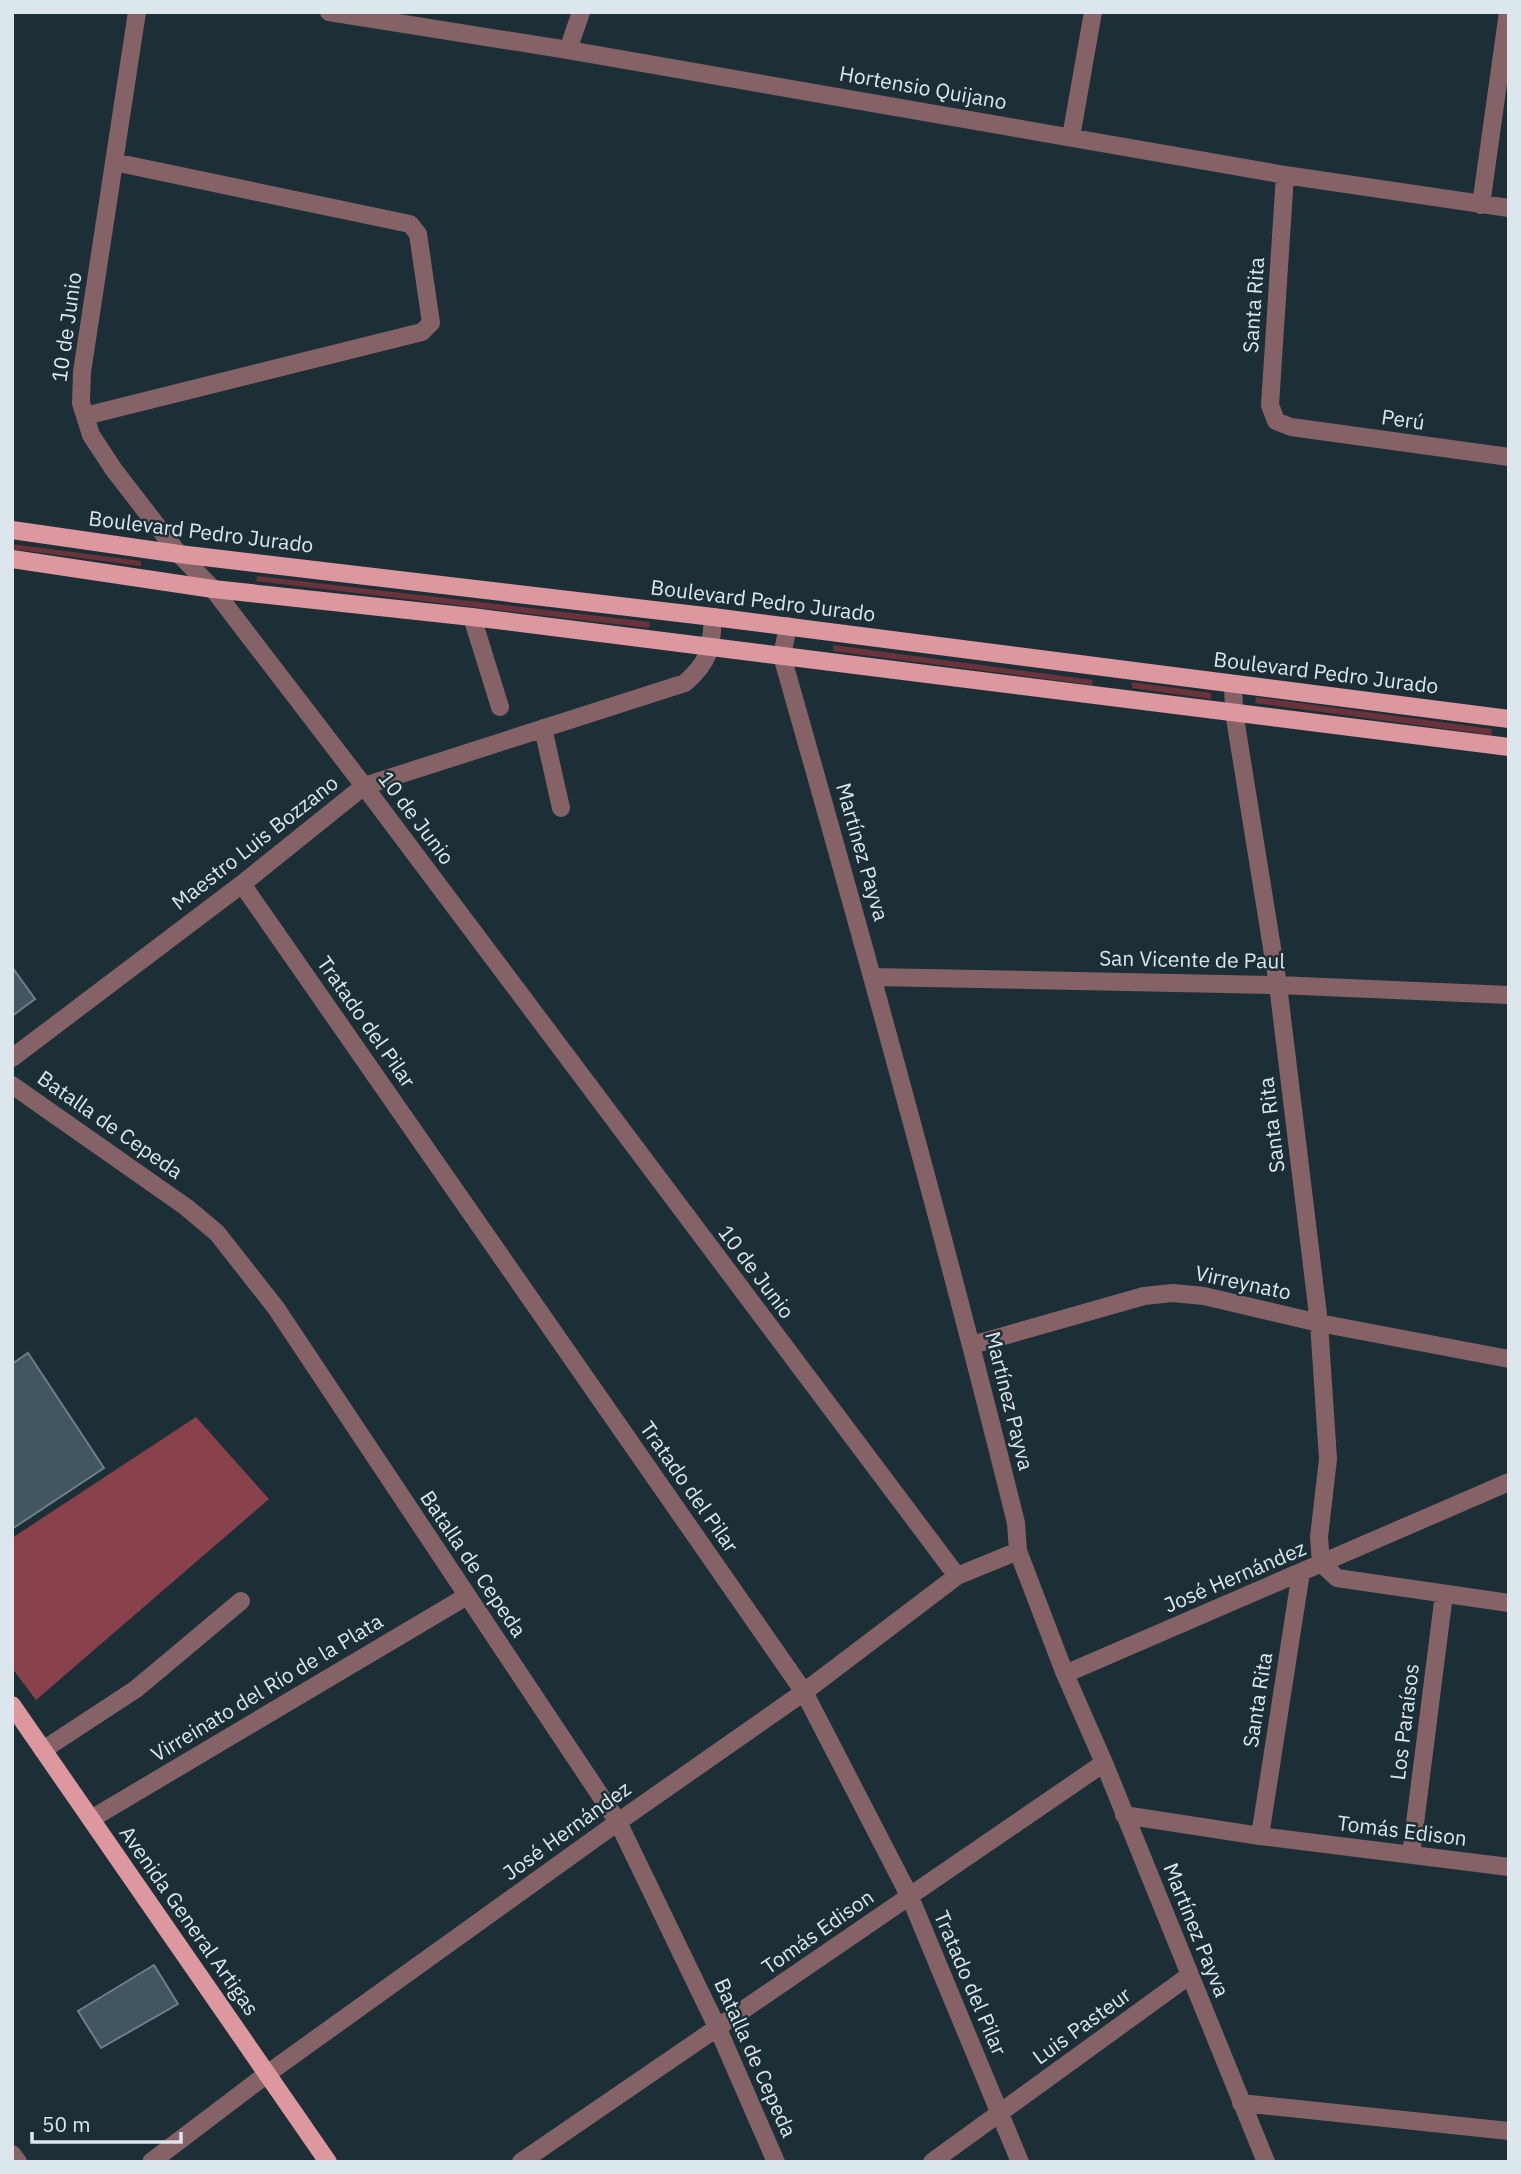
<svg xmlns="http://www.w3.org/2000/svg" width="1521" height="2174" viewBox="0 0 1521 2174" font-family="'IBM Plex Sans',sans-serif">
<rect width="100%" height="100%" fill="#1c2f37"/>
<!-- green -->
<path fill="#6a333b" d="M12 544 141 561V566L12 549Z
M257 576 650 622 649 628 256 581Z
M833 645 1093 680 1092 685 833 651Z
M1132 682 1211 693V699L1132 688Z
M1256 697 1492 729 1491 735 1255 703Z"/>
<!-- forest -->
<path fill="#89414c" d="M196 1417 269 1499 36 1700 12 1668V1538Z"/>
<!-- building -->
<path fill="#42565f" stroke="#6b8089" stroke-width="2" d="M12 967 35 999 12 1016Z
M28 1353 104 1468 12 1529V1364Z
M154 1965 178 2004 101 2048 78 2011Z"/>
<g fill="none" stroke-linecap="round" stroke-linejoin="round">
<!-- minor -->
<path stroke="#856266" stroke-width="18" d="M137 12 82 372 81 403 91 435 114 470 179 554 213 589 364 786 957 1576
M329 12 568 50 1285 175 1509 208
M568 50 581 12
M1071 137 1093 12
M1285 175 1270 405 1276 421 1291 427 1509 457
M1481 205 1508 12
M85 416 422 332 431 323 418 234 410 224 114 162
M472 617 500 707
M788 626 782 656C864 944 944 1232 1016 1523L1018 1551 1065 1674 1104 1763 1266 2162
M1233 684 1234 712 1278 985 1319 1323 1328 1459 1319 1537 1321 1563
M543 728 561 808
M242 884 804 1692 910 1897 1020 2162
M873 977 1278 985 1509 995
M12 1058 242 884 364 786 685 683C710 661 711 649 713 617
M12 1085 186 1207 217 1233 276 1308 618 1822 718 2029 776 2162
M972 1345 1144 1296 1173 1293 1204 1296 1319 1323 1509 1359
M1321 1563 1337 1578 1509 1603
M1065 1674 1509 1482
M43 1750 136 1689 241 1601
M1124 1815 1260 1836 1509 1867
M91 1819 467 1596
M1260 1836 1301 1572
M1411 1855 1444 1594
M1241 2103 1509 2131
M12 2154 18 2162
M151 2162 267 2074 618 1822 804 1692 957 1576 1018 1551
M521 2162 1104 1763
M932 2162 1190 1975"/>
<!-- major -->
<path stroke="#dd979f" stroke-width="18" d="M12 530 179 554 713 617 1509 719
M12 559 213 589 472 617 1509 747
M12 1705 328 2162"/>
</g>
<g text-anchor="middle" stroke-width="5" stroke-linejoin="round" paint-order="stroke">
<!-- street labels -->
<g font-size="21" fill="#dbe7ec" stroke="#1c2f37">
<text transform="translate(923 88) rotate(10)" y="7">Hortensio Quijano</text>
<text transform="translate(1254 305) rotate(-86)" y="7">Santa Rita</text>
<text transform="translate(67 327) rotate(-82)" y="7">10 de Junio</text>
<text transform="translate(1403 420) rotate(8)" y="7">Perú</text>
<text transform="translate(201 532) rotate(7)" y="7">Boulevard Pedro Jurado</text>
<text transform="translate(763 601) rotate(7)" y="7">Boulevard Pedro Jurado</text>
<text transform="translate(1326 673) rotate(7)" y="7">Boulevard Pedro Jurado</text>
<text transform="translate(416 818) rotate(53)" y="7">10 de Junio</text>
<text transform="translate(255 843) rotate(-38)" y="7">Maestro Luis Bozzano</text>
<text transform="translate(862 852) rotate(74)" y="7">Martínez Payva</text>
<text transform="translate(1192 960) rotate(1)" y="7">San Vicente de Paul</text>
<text transform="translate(366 1022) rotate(55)" y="7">Tratado del Pilar</text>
<text transform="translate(110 1125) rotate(35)" y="7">Batalla de Cepeda</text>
<text transform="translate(1272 1125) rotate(-97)" y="7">Santa Rita</text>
<text transform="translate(756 1272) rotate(53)" y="7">10 de Junio</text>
<text transform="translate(1243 1283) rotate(12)" y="7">Virreynato</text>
<text transform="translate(1009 1401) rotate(76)" y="7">Martínez Payva</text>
<text transform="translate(689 1487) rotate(55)" y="7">Tratado del Pilar</text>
<text transform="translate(473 1564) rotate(56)" y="7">Batalla de Cepeda</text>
<text transform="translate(1235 1577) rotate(-23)" y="7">José Hernández</text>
<text transform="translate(267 1688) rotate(-31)" y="7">Virreinato del Río de la Plata</text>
<text transform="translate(1258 1700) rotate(-81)" y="7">Santa Rita</text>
<text transform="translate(1405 1722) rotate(-83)" y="7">Los Paraísos</text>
<text transform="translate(567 1831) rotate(-36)" y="7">José Hernández</text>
<text transform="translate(1402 1831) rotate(7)" y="7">Tomás Edison</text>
<text transform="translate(189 1921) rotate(55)" y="7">Avenida General Artigas</text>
<text transform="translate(1196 1930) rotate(68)" y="7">Martínez Payva</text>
<text transform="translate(818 1932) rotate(-35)" y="7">Tomás Edison</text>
<text transform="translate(970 1983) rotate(67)" y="7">Tratado del Pilar</text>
<text transform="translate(1082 2026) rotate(-36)" y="7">Luis Pasteur</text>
<text transform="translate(755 2058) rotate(66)" y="7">Batalla de Cepeda</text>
</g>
</g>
<!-- border -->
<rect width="1521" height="2174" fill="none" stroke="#dbe7ec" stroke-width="28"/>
<!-- scale -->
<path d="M32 2132v10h149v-10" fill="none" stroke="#dbe7ec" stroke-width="3.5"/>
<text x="42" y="2132" font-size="21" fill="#dbe7ec" stroke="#1c2f37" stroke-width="5" paint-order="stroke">50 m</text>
</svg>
